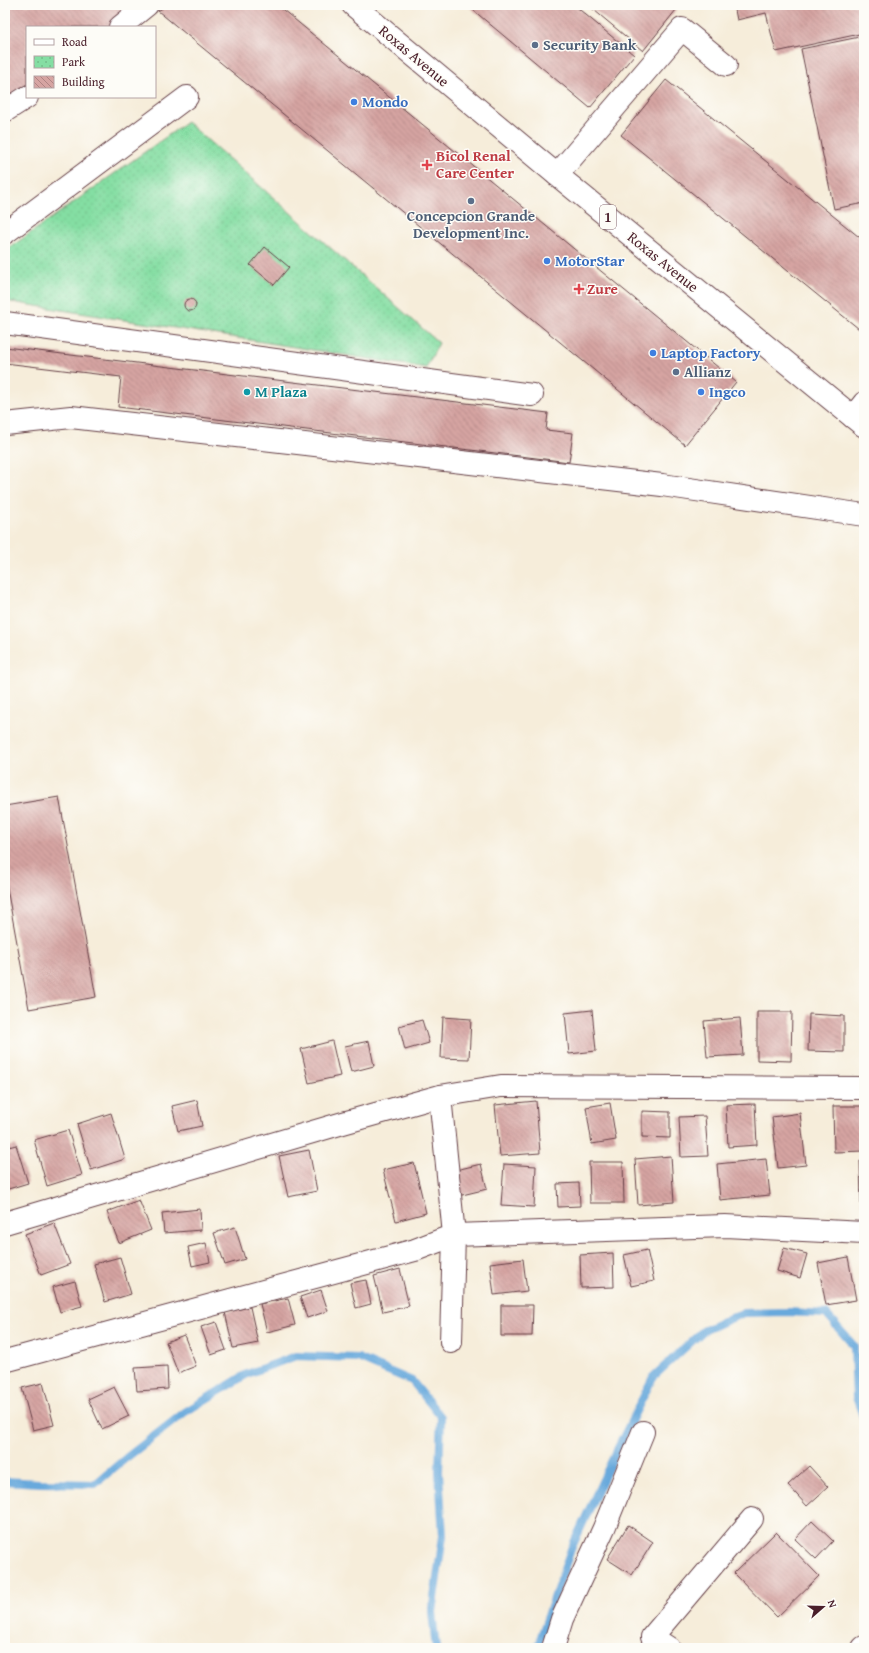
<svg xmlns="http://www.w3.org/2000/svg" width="869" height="1653" viewBox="0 0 869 1653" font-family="'Gentium Book Plus',serif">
<defs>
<pattern id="park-dots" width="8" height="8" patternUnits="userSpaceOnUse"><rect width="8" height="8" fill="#84dea3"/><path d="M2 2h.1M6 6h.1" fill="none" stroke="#74be8c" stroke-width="1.8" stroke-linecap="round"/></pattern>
<pattern id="building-back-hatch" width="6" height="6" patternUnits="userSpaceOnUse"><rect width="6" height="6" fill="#d6a4a2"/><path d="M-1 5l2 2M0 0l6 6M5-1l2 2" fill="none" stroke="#b08584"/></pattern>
</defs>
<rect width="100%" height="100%" fill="#fdfcf7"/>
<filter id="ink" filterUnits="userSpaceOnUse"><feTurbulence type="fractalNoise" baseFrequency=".025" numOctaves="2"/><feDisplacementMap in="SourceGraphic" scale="8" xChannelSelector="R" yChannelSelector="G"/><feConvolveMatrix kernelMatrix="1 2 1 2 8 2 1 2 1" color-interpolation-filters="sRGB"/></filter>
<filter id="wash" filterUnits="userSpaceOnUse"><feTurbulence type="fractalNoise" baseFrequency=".012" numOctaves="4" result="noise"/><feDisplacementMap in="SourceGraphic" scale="16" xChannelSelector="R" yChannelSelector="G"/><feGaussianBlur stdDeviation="0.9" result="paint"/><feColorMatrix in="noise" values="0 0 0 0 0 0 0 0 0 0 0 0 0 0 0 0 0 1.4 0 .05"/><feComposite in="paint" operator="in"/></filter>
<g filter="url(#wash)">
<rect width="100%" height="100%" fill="#f6edda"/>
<!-- park -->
<path fill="url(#park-dots)" stroke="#677e67" d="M187 122 439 343 426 368 5 301V251Z"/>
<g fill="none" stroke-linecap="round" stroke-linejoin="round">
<!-- stream -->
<path stroke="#68a9dc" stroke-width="8" d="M5 1481 39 1483 95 1484 126 1458 185 1412 247 1374 296 1356 358 1358 412 1381 441 1417 439 1472 443 1536 432 1612 436 1648
M537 1648 571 1549 612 1460 653 1377 703 1331 743 1313 788 1312 826 1314 854 1346 856 1397 864 1419"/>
</g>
<g id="blocks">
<!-- building -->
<path fill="url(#building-back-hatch)" d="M5 5H119L128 18 115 27H27V84L5 99Z
M167 5H277L736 382 685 445 158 11Z
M467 5H574L634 55 590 108Z
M588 5H680L643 51Z
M734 5H864V33L776 52 766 13 737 20Z
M864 36V203L834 209 801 49Z
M666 80 864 241V333L621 135Z
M265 247 289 267 274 285 250 265Z
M184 305a6 6 0 1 1 12 0a6 6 0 1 1-12 0Z
M5 347 548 413 546 430 573 433 569 462 118 407 121 377 5 363Z
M59 797 96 997 29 1009 5 877V806Z
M592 1010 596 1051 569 1054 565 1013Z
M757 1012H792L791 1061 757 1060Z
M809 1014 844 1016V1052L808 1051Z
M443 1017 471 1019 469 1059 441 1058Z
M740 1018 743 1055 707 1057 704 1021Z
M422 1020 429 1043 405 1050 399 1026Z
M332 1041 340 1076 309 1083 301 1049Z
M369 1041 374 1066 351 1072 345 1046Z
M197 1100 202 1126 178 1131 172 1106Z
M536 1101 540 1153 500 1156 495 1105Z
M610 1103 616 1140 592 1144 586 1107Z
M755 1104 757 1145 728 1147 726 1105Z
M833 1106H864V1151L834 1152Z
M642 1111 670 1112V1138L642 1137Z
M111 1113 125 1159 91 1170 77 1124Z
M800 1113 806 1165 778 1168 772 1117Z
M705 1116 708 1156 681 1157 679 1117Z
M68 1130 82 1175 47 1186 34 1140Z
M16 1145 28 1183 5 1190V1148Z
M309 1150 317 1191 288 1197 279 1156Z
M671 1156 674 1202 638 1205 635 1159Z
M766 1159 770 1195 720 1200 717 1164Z
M860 1161H864V1204H861Z
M589 1162H623L624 1203H590Z
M414 1163 426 1213 396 1221 383 1170Z
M481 1164 487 1189 458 1196 452 1171Z
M504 1164 536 1166 534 1207 501 1205Z
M579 1183 580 1206 558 1207 557 1184Z
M139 1200 151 1230 119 1243 107 1212Z
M200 1209 201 1230 164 1233 162 1213Z
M54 1223 70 1264 41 1275 25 1234Z
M235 1227 245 1259 225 1265 214 1233Z
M206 1243 210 1262 192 1266 188 1247Z
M784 1248 807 1254 800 1278 777 1271Z
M647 1250 654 1281 631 1286 624 1255Z
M613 1253 614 1287 581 1288 580 1255Z
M120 1257 131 1294 105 1302 94 1264Z
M848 1257 856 1300 826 1305 818 1263Z
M523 1259 527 1291 494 1295 490 1263Z
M400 1269 409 1306 383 1312 374 1276Z
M366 1280 371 1304 356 1308 350 1283Z
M75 1281 82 1306 60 1312 53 1287Z
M321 1290 328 1311 307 1318 300 1297Z
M288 1298 295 1325 267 1332 260 1304Z
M501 1305H533L532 1336H501Z
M250 1307 258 1343 233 1348 225 1312Z
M216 1322 226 1350 211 1355 201 1327Z
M184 1335 196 1366 178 1373 166 1342Z
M167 1366 168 1389 137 1391 135 1368Z
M43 1383 54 1425 33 1430 22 1388Z
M114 1387 129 1416 102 1429 88 1399Z
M809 1466 828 1487 807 1506 788 1485Z
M812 1521 833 1541 816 1559 795 1539Z
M628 1525 653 1542 632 1575 607 1559Z
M776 1532 819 1576 777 1617 734 1573Z"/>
</g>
</g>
<g filter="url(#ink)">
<use href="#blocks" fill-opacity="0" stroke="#643e45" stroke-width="1"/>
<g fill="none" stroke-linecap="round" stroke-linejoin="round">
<!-- minor casing -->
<g stroke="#643e45" stroke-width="24">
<path id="minor" d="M120 27 147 5
M5 111 27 97
M557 175 682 29 726 65
M5 233 187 97
M5 323 532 395
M853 417 864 403
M5 424 71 417 662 485 864 515
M440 1096 454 1235 451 1342
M5 1223 343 1123 440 1096 501 1086 864 1088
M5 1361 415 1250 454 1235 725 1226 864 1233
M553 1648 562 1619 604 1528 643 1432
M669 1648 652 1637 752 1519
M863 1648 864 1647"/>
</g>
<!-- major casing -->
<g stroke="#643e45" stroke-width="24">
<path id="major" d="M353 5 557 175 864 426"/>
</g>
<!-- minor -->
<use href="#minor" stroke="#fff" stroke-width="22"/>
<!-- major -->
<use href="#major" stroke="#fff" stroke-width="22"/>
</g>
</g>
<!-- markers -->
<g fill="#5c6f8a" stroke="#fdfcf7" stroke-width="1.5">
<circle cx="535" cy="45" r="4"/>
<circle cx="471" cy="201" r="4"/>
<circle cx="676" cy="372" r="4"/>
</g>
<g fill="#3f7fe0" stroke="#fdfcf7" stroke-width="1.5">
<circle cx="354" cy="102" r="4"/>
<circle cx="547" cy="261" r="4"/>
<circle cx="653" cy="353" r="4"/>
<circle cx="701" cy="392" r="4"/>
</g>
<g fill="#e0444e" stroke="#fdfcf7" stroke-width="1.5">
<path d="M425 159h4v4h4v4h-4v4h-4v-4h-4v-4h4z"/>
<path d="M577 283h4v4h4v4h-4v4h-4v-4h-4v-4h4z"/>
</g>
<circle fill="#0f9aa8" stroke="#fdfcf7" stroke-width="1.5" cx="247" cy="392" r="4"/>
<g text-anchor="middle" stroke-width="3" stroke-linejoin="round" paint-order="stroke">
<!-- shield labels -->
<rect fill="#fdfcf7" stroke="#806168" stroke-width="1" x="600" y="205" width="16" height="24" rx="3"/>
<g font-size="14" font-weight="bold" fill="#4a1f2b">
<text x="608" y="222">1</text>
</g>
<!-- service labels -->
<g font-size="15" font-weight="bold" fill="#4e5e75" stroke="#fdfcf7" text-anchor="start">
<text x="543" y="50">Security Bank</text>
<text x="471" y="221" text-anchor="middle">Concepcion Grande<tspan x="471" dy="17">Development Inc.</tspan></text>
<text x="684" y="377">Allianz</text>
</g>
<!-- street labels -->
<g font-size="15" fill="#4a1f2b" stroke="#fdfcf7">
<text transform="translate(414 56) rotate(40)" y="5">Roxas Avenue</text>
<text transform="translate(663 262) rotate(39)" y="5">Roxas Avenue</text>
</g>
<!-- shop labels -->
<g font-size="15" font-weight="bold" fill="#366cbe" stroke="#fdfcf7" text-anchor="start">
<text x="362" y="107">Mondo</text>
<text x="555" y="266">MotorStar</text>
<text x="661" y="358">Laptop Factory</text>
<text x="709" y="397">Ingco</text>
</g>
<!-- health labels -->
<g font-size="15" font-weight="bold" fill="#be3a42" stroke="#fdfcf7" text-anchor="start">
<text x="436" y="161">Bicol Renal<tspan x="436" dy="17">Care Center</tspan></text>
<text x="587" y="294">Zure</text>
</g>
<!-- culture labels -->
<g font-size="15" font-weight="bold" fill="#0d838f" stroke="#fdfcf7" text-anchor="start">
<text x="255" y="397">M Plaza</text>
</g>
</g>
<!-- margin -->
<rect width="869" height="1653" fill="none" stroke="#fdfcf7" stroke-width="20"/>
<!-- legend -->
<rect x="26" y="26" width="130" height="72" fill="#fdfcf7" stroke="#b5a4a5"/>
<rect x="34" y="39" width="20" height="6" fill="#ffffff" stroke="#b5a4a5"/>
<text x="62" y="46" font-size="12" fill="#4a1f2b">Road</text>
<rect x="34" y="56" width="20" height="12" fill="url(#park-dots)" stroke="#b5a4a5"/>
<text x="62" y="66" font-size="12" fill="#4a1f2b">Park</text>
<rect x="34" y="76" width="20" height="12" fill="url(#building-back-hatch)" stroke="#b5a4a5"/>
<text x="62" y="86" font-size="12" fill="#4a1f2b">Building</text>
<!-- north arrow -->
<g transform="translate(823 1607) rotate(70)" stroke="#fdfcf7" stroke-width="3" paint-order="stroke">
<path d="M0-3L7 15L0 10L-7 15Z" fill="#4a1f2b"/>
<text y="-6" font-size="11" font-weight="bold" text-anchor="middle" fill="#4a1f2b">N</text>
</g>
</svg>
